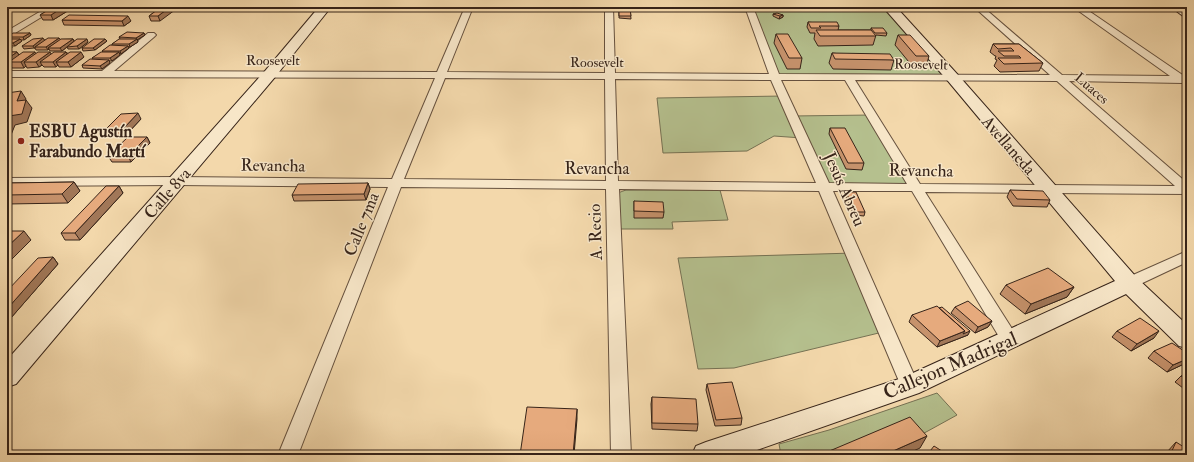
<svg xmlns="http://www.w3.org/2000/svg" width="1194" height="462" viewBox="0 0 1194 462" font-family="'IM FELL Double Pica',serif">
<rect width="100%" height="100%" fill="#f3d8ab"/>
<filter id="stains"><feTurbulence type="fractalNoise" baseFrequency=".005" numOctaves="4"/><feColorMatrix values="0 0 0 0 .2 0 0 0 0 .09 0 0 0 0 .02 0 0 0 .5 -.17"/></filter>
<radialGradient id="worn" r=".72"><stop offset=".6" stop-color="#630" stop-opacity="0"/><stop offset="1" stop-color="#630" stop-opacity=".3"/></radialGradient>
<!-- green -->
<path fill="#b5c08e" stroke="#767254" d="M613 7H746L744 8 747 12 613 10Z
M749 7H889L953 78 775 77Z
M783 96 792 116 871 115 915 187 824 186 802 138 774 136 747 151 663 153 657 98Z
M626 190H720L728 220 672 222 673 229H620L615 194Z
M854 253 887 331 734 368 698 369 678 258Z
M937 393 957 415 917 437 906 426 817 455H781L779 444 829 430Z"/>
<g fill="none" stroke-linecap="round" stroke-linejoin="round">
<!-- street casing -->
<g stroke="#66513e" stroke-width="2">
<path id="street" d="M48 7H58L7 38V31Z
M465 7H473L447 72 605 73V7H613L615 73 769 74 745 7H753L779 74 1050 75 974 7H983L1062 75 1170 76 1073 7H1083L1184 76H1187V82L1183 83 1069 81 1187 183V194L925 192 1016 335 1018 340 1016 345 1010 346 1004 345 912 191H833L919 386 916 391 910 393 904 391 901 386 819 191 619 189 631 455H611L606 189 401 187 298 455H278L388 187 177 185 7 186V178L177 177 392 179 435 78 7 77V71H102L148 33H154L156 35 154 37 114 71 437 72ZM445 78 605 79 606 181 404 179ZM615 79 771 80 816 183 618 181ZM781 80H845L907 184 829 183ZM855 80 1057 81 1175 186 920 184Z
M1087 7H1187V9H1091Z
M1187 251V262L1134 287 1129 288 1124 287 1121 283 1124 279Z"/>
</g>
<!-- secondary casing -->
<g stroke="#372419" stroke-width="2">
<path id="secondary" d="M319 7H331L275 77 16 384 7 387V360L265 71Z
M883 7H896L958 75 1137 278 1187 325V348L1179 346 1126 294 919 393 743 455H692L696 446 706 442 902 378 1115 281 948 81Z
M1171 7 1187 8V17L1183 16Z"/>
</g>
<!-- street -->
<use href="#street" fill="#f7e6c8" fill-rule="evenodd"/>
<!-- secondary -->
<use href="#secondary" fill="#f7e6c8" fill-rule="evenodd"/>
</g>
<!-- wall -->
<path fill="#c6926c" stroke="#372419" d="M53 7H74L53 20H43L40 15Z
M80 7H150L149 8H80Z
M161 7 160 21H151L149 16Z
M619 8H630L631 19 619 18Z
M773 14 783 15V17L779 19 773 16Z
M62 20 131 21 124 26 64 25Z
M808 22 839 26 838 30H871V28L887 33 886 36 876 35 873 45 818 46 814 39 815 33H810L807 27Z
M30 33 31 35 24 40H21L22 41 15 46H11L12 48 7 51V37Z
M144 33 145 35 137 40 138 42 130 47H128L129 48 121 54H119L120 55 112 61H109L110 63 102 69 83 68 82 65 93 60 92 58 103 52 102 51 112 45V44L120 39 119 37Z
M776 34 802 58 800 69H787L774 43Z
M898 35 929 56 926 67H913L895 45Z
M73 39 74 41 88 42 79 49H68L67 47 62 51H50L49 49 48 50H36L35 48H34L24 49 22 46 44 40Z
M107 41 95 50 83 51 82 48Z
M993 44H1019L1043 63 1039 71 1000 72 994 66 997 60 995 59 996 56H995L990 52Z
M7 52H17L19 55 36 54H51L66 52 67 53 84 57 71 67H59L58 65 56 67H44L42 65 39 67 27 68 26 66 24 68H12L10 64 7 66Z
M832 53 894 60 891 70 833 69 829 63Z
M141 119 126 135 108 136 105 130Z
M830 128 864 163 862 170 846 169 829 134Z
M147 137 150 143 131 162H112L108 156Z
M74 182 80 191 68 203 7 204V183Z
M368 183 370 189 366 200 294 201 292 195Z
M119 186 123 193 80 240H65L61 233Z
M1010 190 1050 200 1047 207 1013 206 1007 197Z
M846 192 865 212 864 216 854 215 845 195Z
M634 201 664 212 663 218H634Z
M53 257 58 264 10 319H7V291Z
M1006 285 1074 287 1067 297 1025 314 1000 294Z
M955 307 992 321 988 327 975 333 951 313Z
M912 315 968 335 937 347 909 322Z
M1117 331 1154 338 1131 351 1112 337Z
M1154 351 1186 363 1167 372 1148 358Z
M1187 372V391L1175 382 1181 376Z
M707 384 742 418 741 425 715 426 706 390Z
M652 397 698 424 697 431 652 429 651 404Z
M1176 442 1187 455H1165L1167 452Z"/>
<!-- shaded-wall -->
<path fill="#a17758" stroke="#372419" d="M63 7H74L53 20 51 15Z
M170 7H179L160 21 158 16Z
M783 15V17L779 19 780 16Z
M128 16 131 21 124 26 122 21Z
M30 33 31 35 24 40 23 37Z
M144 33 145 35 137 40 136 38Z
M43 38 45 41 35 47V48H34L33 46Z
M59 38 61 40 48 48 49 49 48 50 46 47Z
M20 39 22 41 15 46 13 43Z
M73 39 74 41 62 51 60 48Z
M87 39 88 42 79 49 77 46Z
M105 39 107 41 95 50 93 48Z
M137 39 138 42 130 47 129 44Z
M11 45 12 48 7 51V47Z
M128 46 129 48 121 54 120 51Z
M17 52 20 57 9 62 10 64 7 66V59Z
M35 52 38 58 24 62 26 66 24 68 21 62Z
M50 52 53 57 40 62 42 65 39 67 36 62Z
M66 52 69 57 56 62 58 65 56 67 53 62Z
M81 52 84 57 71 67 68 62Z
M119 52 120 55 112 61 110 58Z
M109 60 110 63 102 69 100 66Z
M21 91 26 99 22 110 17 101Z
M26 100 32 108 27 122 15 125 11 135 7 136V122L9 116Z
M138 113 141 119 126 135 123 129Z
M147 137 150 143 131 162 128 156Z
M74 182 80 191 68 203 62 194Z
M368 183 370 189 366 200 364 194Z
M119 186 123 193 80 240 75 233Z
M24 231 31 240 7 264V247Z
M53 257 58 264 10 319 7 315V309Z
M1074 287 1067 297 1025 314 1031 304Z
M992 321 988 327 975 333 978 327Z
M965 331H970L968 335 937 347 940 341Z
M1159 331 1154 338 1131 351 1137 344Z
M1187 359V362L1186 363 1167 372 1173 365Z
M577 409V419L574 455H573Z
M927 436 920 448 905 455H884Z"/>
<!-- building -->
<path fill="#e6aa7d" stroke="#372419" d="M53 7H63L51 15H40Z
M161 7H170L158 16H149Z
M619 8H630L631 16H619Z
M777 13 783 15 780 16 773 14Z
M69 15 128 16 122 21 62 20Z
M808 22H837L839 26H819L821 28H811Z
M871 28H883L887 33H875Z
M816 30H871L876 36H820Z
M127 32 144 33 136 38 119 37Z
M13 33H30L23 37H7Z
M776 34H788L802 58H789Z
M898 35H910L929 56H916Z
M43 38 33 46H22L33 39Z
M48 38H59L46 47H35Z
M7 39H20L13 43H7Z
M61 39H73L60 48H48Z
M77 39H87L77 46 67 47Z
M94 39H105L93 48H82Z
M119 39H137L129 44H112Z
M993 44H1019L1043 63 1004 64 998 58H1021L1019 56H1004L998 51H1014L1011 48 998 49Z
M110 45 128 46 120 51H102Z
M7 52H17L7 59Z
M23 52H35L21 62H9Z
M38 52H50L36 62H24Z
M54 52H66L53 62H40Z
M70 52H81L68 62H56Z
M101 52H119L110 58H92Z
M832 53 890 54 894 60 835 59Z
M90 59 109 60 100 66 82 65Z
M21 91 17 101 26 100 22 114 9 116 7 122V93Z
M138 113 123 129 105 130 121 114Z
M830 128H845L864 163H848Z
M128 137H147L128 156H108Z
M74 182 62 194 7 195V183Z
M368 183 364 194 292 195 298 184Z
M106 186H119L75 233H61Z
M1010 190 1043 191 1050 200 1017 199Z
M846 192H856L865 212H855Z
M634 201 663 202 664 212 634 211Z
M7 231H24L7 247Z
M53 257 7 309V291L38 258Z
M1048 268 1074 287 1031 304 1006 285Z
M968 301 992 321 978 327 955 307Z
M937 306 965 331 940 341 912 315Z
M942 307 970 331 963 334 965 331 939 308Z
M1140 318 1159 331 1137 344 1117 331Z
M1172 343 1187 353V359L1173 365 1154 351Z
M1187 372V380L1181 376Z
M732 382 742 418 716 420 707 384Z
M652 397 696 399 698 424 652 423Z
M527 407 577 409 573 455H520Z
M910 417 927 436 884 455H820Z
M1176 442 1187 449V455H1170Z
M934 446 948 455H927Z"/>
<!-- markers -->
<circle fill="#8f2418" stroke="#f7e6c8" stroke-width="1.5" cx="21" cy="141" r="4"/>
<g text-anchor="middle" stroke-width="3" stroke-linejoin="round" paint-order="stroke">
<!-- far-street labels -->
<g font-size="14" fill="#372419" stroke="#f7e6c8">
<text x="273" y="65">Roosevelt</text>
<text x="597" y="67">Roosevelt</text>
<text transform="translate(921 64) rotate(1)" y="5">Roosevelt</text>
<text transform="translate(1092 88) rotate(41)" y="5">Luaces</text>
</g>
<!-- poi labels -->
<g font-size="17" font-weight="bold" fill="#372419" stroke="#f7e6c8" text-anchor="start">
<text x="29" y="137">ESBU Agustín<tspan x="29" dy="20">Farabundo Martí</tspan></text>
</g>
<!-- street labels -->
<g font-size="17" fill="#372419" stroke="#f7e6c8">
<text transform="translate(1009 145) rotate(49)" y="6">Avellaneda</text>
<text transform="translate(273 165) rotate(1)" y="6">Revancha</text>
<text x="597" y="174">Revancha</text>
<text transform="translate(921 170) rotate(1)" y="6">Revancha</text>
<text transform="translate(845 189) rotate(66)" y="6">Jesús Abreu</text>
<text transform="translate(167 193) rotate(-49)" y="6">Calle 8va</text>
<text transform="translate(361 224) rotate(-68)" y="6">Calle 7ma</text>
<text transform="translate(595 232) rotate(-92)" y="6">A. Recio</text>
</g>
<!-- near-street labels -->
<g font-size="20" fill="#372419" stroke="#f7e6c8">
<text transform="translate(950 365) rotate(-23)" y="7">Callejon Madrigal</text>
</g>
</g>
<!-- margin -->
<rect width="1194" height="462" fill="none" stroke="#f3d8ab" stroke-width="24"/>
<rect x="8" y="8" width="1178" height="446" fill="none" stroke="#372419" stroke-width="2"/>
<rect x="12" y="12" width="1170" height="438" fill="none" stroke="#372419"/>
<rect width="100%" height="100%" filter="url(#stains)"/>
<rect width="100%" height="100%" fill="url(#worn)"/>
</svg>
